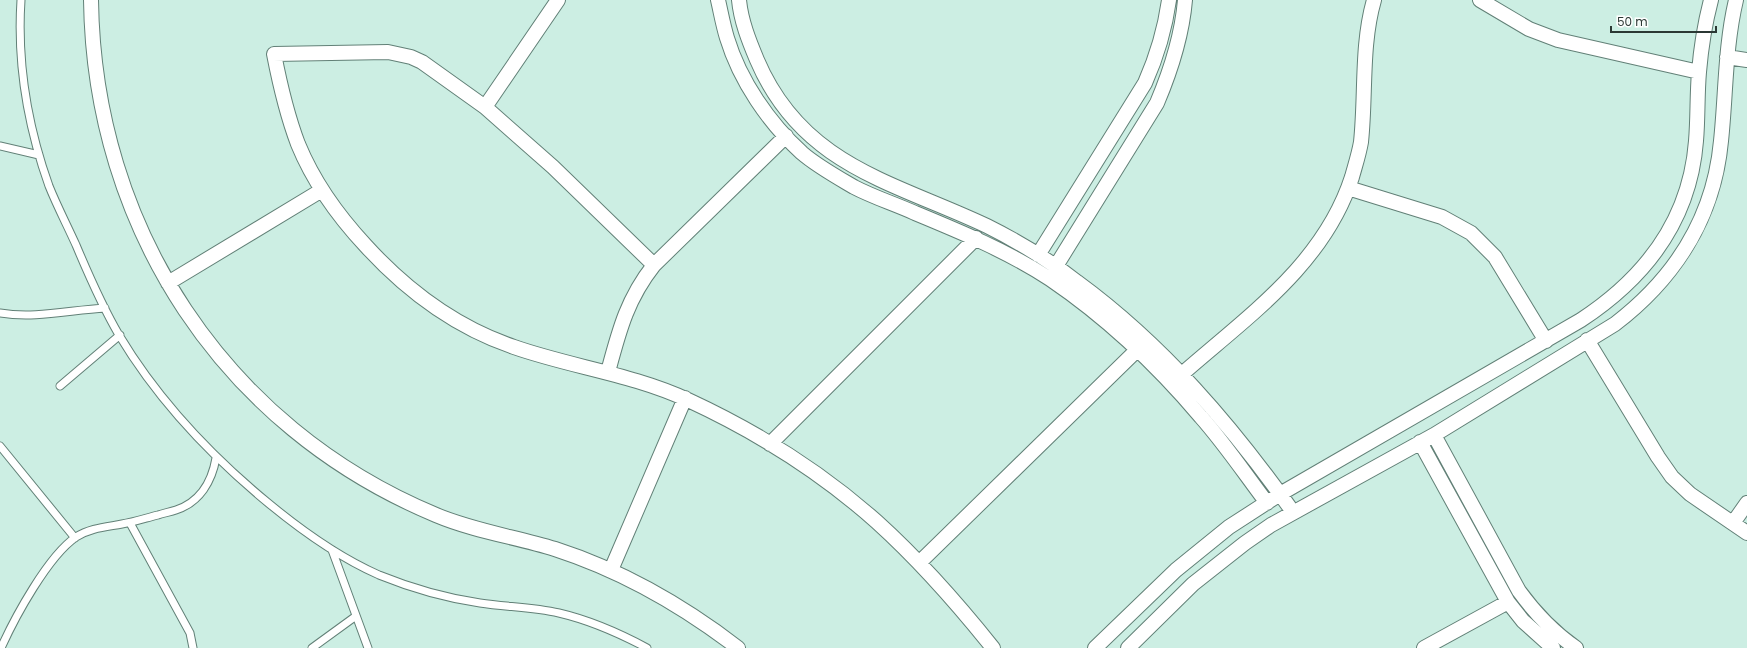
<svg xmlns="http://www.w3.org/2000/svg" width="1747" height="648" viewBox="0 0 1747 648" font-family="Poppins,sans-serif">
<rect width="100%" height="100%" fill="#cceee3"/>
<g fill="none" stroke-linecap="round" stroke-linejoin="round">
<!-- service casing -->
<g stroke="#628077" stroke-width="9">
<path id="service" d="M21 0C17 62 28 127 49 186 57 206 67 225 76 245 89 276 102 306 119 335 158 400 209 454 267 502 302 531 338 557 379 575 411 588 446 598 480 603 506 607 533 607 559 613 589 620 619 633 647 648
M0 146 39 155
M0 313C35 319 70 310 105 308
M60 386 120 335
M0 446 75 538
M130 523 190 633 193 648
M332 550 368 648
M1 648C15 617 48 556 76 537 90 528 106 527 122 524 134 522 146 518 158 515 164 513 170 512 176 510 200 502 212 481 216 458
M312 648 356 616"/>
</g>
<!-- minor casing -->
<g stroke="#628077" stroke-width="16">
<path id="minor" d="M91 0C94 228 224 427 436 515 474 531 516 537 555 549 623 571 682 605 738 648
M718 0C721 13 723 25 727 38 740 81 769 123 802 153 817 166 837 177 854 187 873 197 895 204 915 213 961 232 1007 251 1050 279 1106 317 1157 365 1201 417 1225 444 1245 474 1267 503
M739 0C741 21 749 41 757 60 802 166 894 182 987 226 1019 242 1049 260 1077 282 1163 345 1232 426 1293 512
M1480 0 1529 29 1558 40 1699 72
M1727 57 1747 60
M485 107 558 0
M1348 188 1442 217 1471 233 1495 257 1546 341
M1038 255 1145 83C1157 56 1165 29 1169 0
M654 265 553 167 485 107 422 62 411 57 388 52 274 54C280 85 287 115 298 144 314 183 338 216 366 246 408 292 455 327 514 347 571 367 632 374 688 400 755 431 821 472 877 522 919 560 957 603 993 648
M1056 266 1157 103C1171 70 1182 36 1185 0
M168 283 322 190
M1587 340 1658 457 1672 477 1690 494 1747 533
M608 372C619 331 627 299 654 265L786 136
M1182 374C1248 316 1324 264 1352 177 1355 166 1359 154 1361 142 1366 95 1361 45 1374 0
M1434 435 1519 591C1535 613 1553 632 1576 648
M1420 442 1508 602 1523 621 1553 648
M770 444 976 238
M1733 523 1747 503
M919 563 1137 350
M611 570 685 398
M1095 648 1176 570 1229 527 1280 494 1581 320C1645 278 1690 220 1696 141 1698 118 1697 95 1699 72 1701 48 1705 23 1711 0
M1128 648 1193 584 1245 543 1271 525 1434 435 1615 324C1675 278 1714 217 1721 141 1726 94 1725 46 1736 0
M1424 648 1508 602"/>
</g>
<!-- service -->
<use href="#service" stroke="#fff" stroke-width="7"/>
<!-- minor -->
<use href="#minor" stroke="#fff" stroke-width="14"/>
</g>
<!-- scale -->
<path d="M1611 26v6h105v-6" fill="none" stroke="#2b3834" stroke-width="2"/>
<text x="1617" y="26" font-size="12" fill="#2b3834" stroke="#ffffff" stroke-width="3" paint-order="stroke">50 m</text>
</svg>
